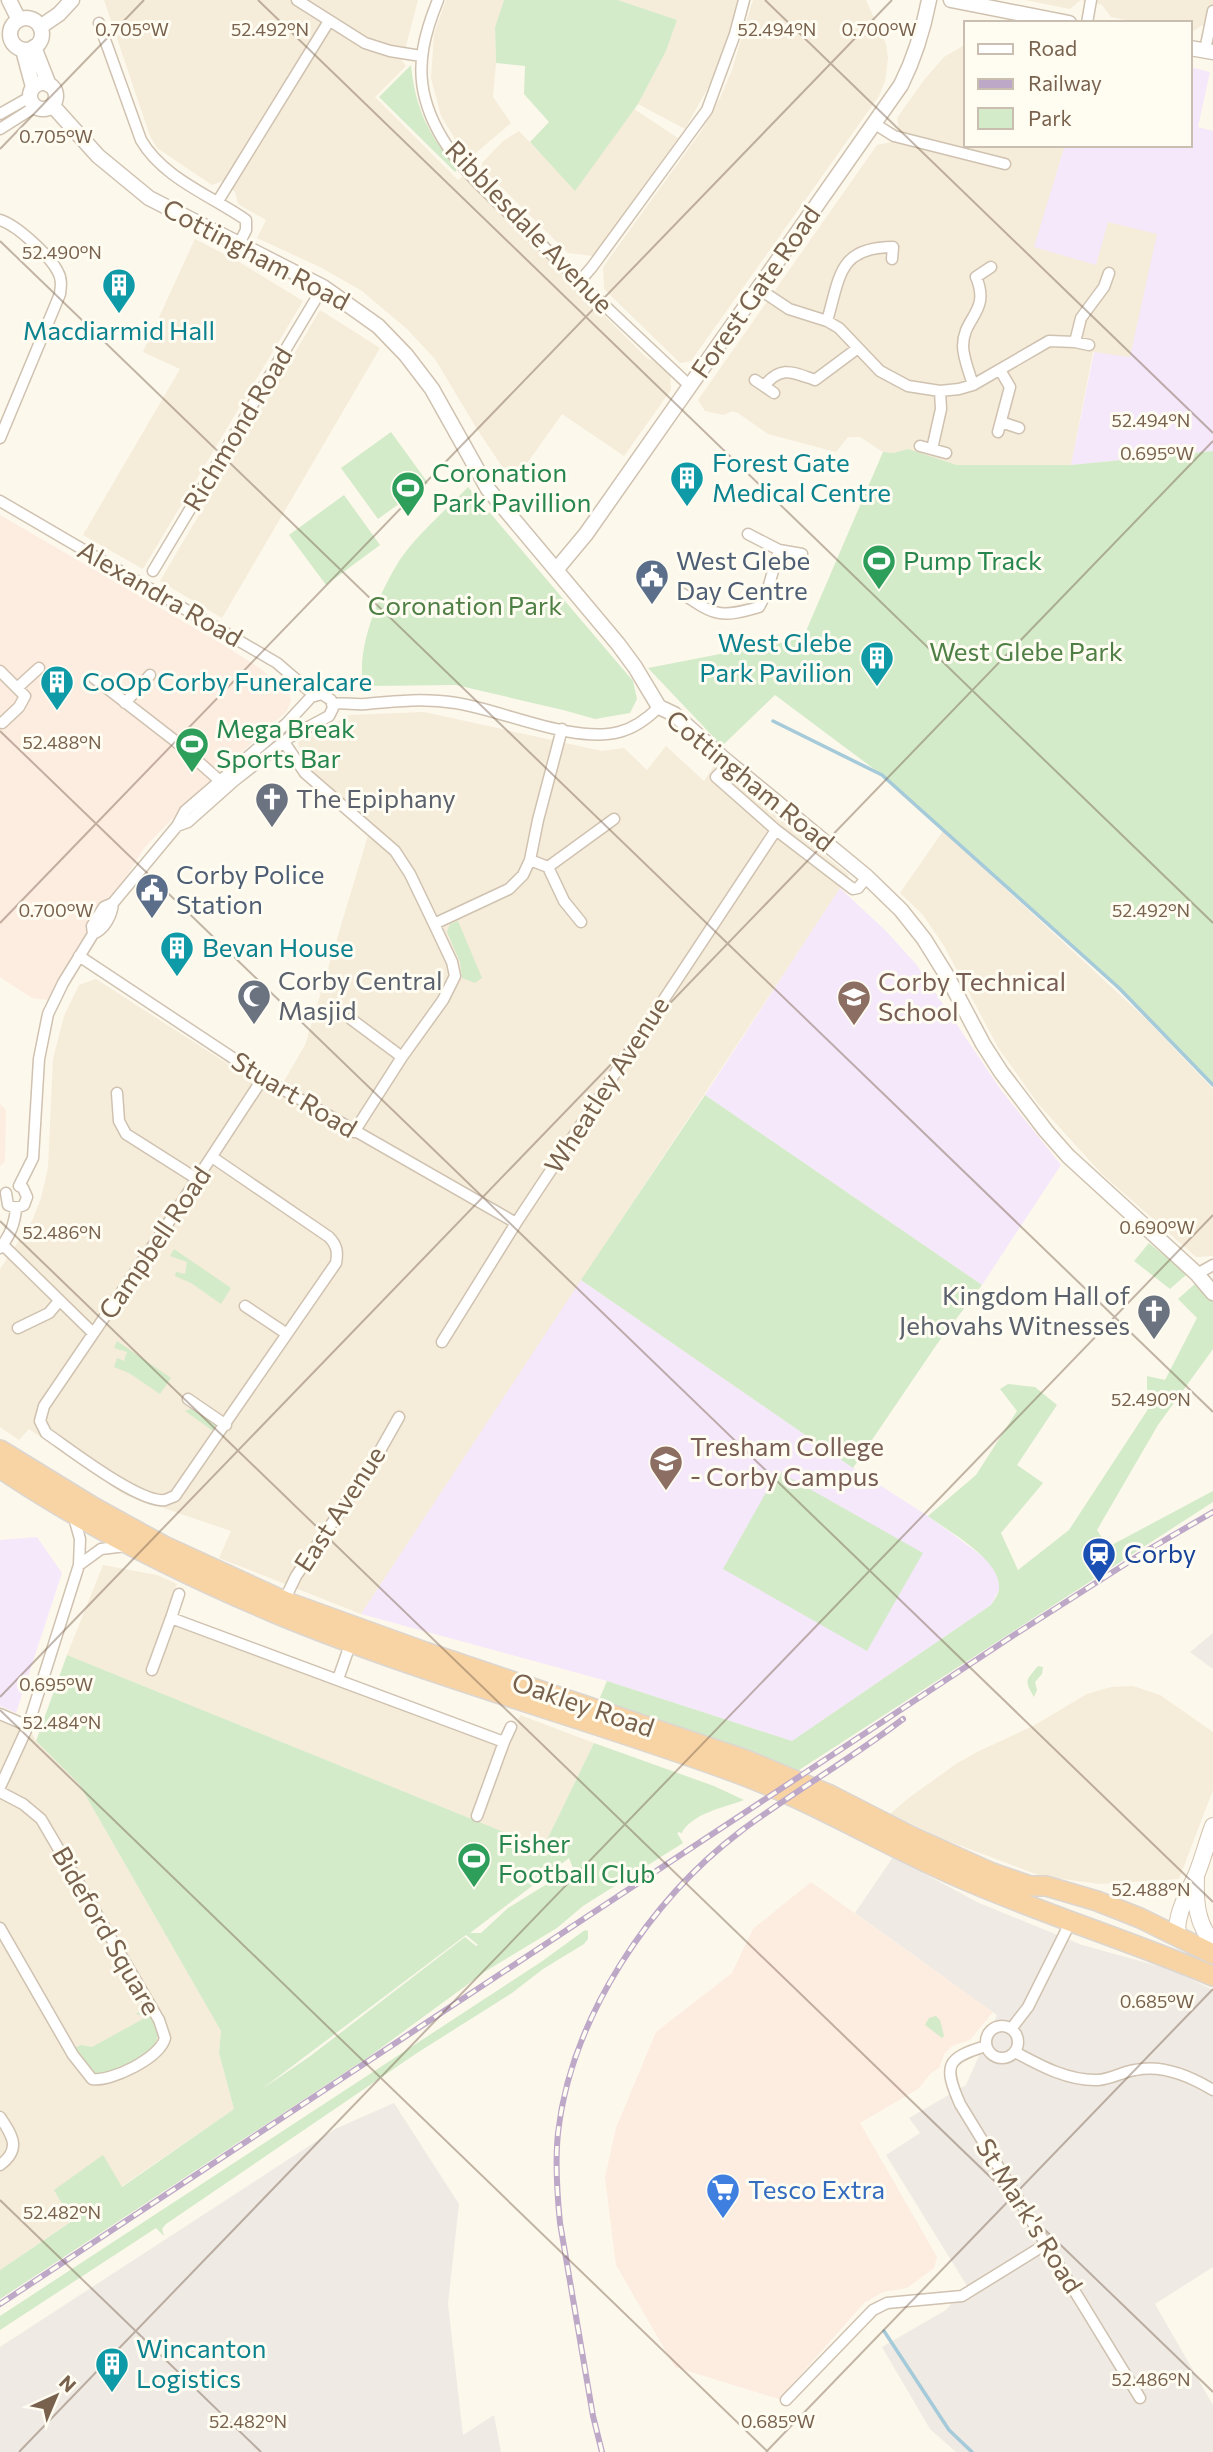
<svg xmlns="http://www.w3.org/2000/svg" width="1213" height="2452" viewBox="0 0 1213 2452" font-family="Commissioner,sans-serif">
<rect width="100%" height="100%" fill="#fdf8ec"/>
<!-- residential -->
<path fill="#f5ecda" d="M104 0H418L402 61 406 66 375 97 458 180 463 176 648 359 654 360 670 375 671 390 624 456 562 414 513 483 477 429 435 359 407 329 362 291 320 267 257 238 266 220 238 204 235 192 223 181 212 185 157 148 150 136Z
M446 0H504L495 27 496 63 493 97 511 123 470 158 455 139 441 116 431 78 434 34Z
M618 0H737L731 31 716 73 685 129 638 104 666 51 677 20Z
M753 0H866L886 44 888 58 885 81 879 96 691 361 680 363 604 289 603 267 702 130 721 96 732 70Z
M1025 0H1213V28L1203 25 1190 33V23H1140L1111 17 1102 5 1081 0 1070 9Z
M966 44V145H1065L1035 247 1108 221 1158 233 1130 358 1093 352 1071 465H957L909 450 894 453 883 452 860 437H848L836 452 768 434 738 413 732 411 724 415 705 411 698 400 877 145 892 142 899 131 897 118 924 80 944 57Z
M634 109 678 138 593 256 568 253 482 168V163L503 141 519 131 575 190Z
M195 239 241 263 303 301 143 569 83 535 180 369 143 352Z
M320 310 380 348 222 618 160 581Z
M424 712 602 751 624 748 647 770 666 746 704 781 714 766 849 875 361 1614 219 1558 231 1531 125 1495 29 1429 19 1440 0 1427V1269L32 1221 41 1198 48 1168 53 1059 64 1016 79 985 96 979 276 1095 305 1045 370 829 305 773 298 742 350 715Z
M943 831 1146 1019 1213 1089V1256L1196 1257 1102 1174 1039 1105 999 1049 944 946 923 915 900 893Z
M103 1565 157 1575 177 1584 163 1622 494 1742 509 1747 520 1715 594 1743 543 1848 67 1655Z
M1133 1686 1160 1695 1213 1732V1790L1179 1879 1100 1884 1041 1876 943 1839 890 1814 910 1797 956 1764 977 1752 1033 1726 1087 1694 1111 1687Z
M0 1714 28 1726 36 1741 79 1784 221 2031 219 2053 234 2109 0 2270Z"/>
<!-- commercial -->
<path fill="#fdece0" d="M0 515 219 642 261 669 289 693 291 700 287 711 204 786 144 848 50 1000 32 998 0 977Z
M0 1104 6 1110 5 1161 0 1166Z
M811 1882 993 2012 970 2040 952 2046 945 2053 939 2068 931 2073 918 2089 860 2123 937 2257 934 2268 907 2288 883 2292 864 2303 779 2399 675 2367 616 2265 605 2177 616 2128 656 2032 732 1973 753 1929Z"/>
<!-- industrial -->
<path fill="#efeae4" d="M1213 1633V1669L1190 1652Z
M893 1857 979 1903 1082 1945 1173 1970 1213 1990V2267L1155 2304 1213 2405V2452H956L930 2429 882 2347 946 2310 967 2286 886 2155 920 2133 909 2118 966 2085 997 2015 855 1913Z
M394 2103 459 2204 448 2304 463 2435 494 2415 501 2452H0V2347L335 2129Z"/>
<!-- education -->
<path fill="#f5e8fa" d="M1190 67 1210 72 1198 127 1213 131V451L1071 465 1094 352 1130 357 1157 234 1108 222 1096 265 1034 247 1065 145H1190Z
M840 888 886 931 916 964 1001 1090 1061 1165 982 1285 705 1095Z
M581 1280 853 1468 928 1516 989 1561 997 1576 1000 1588 991 1605 792 1741 607 1681 361 1614Z
M37 1537 62 1573 16 1713 0 1706V1540Z"/>
<!-- green -->
<path fill="#d3ebc9" fill-rule="evenodd" d="M504 0H618L677 20 666 51 638 104 575 191 530 142 549 122 524 94 525 66 496 63 495 27Z
M411 65C415 108 429 137 458 168L455 172 379 97Z
M391 432 428 483 378 519 341 468Z
M908 449 957 465H1071L1213 451V1085L1119 988 882 775 775 695 722 746 648 668 803 638 883 452 894 453Z
M468 487 633 681 637 699 630 713 595 719 563 710 456 685 364 686C354 651 382 584 404 554 422 530 447 509 468 487Z
M344 495 380 545 326 585 289 535Z
M458 921 482 978 475 983 462 978 460 962 447 932 450 924Z
M705 1095 982 1285 937 1344 853 1468 581 1280Z
M1149 1243 1187 1274 1170 1289 1134 1261Z
M174 1249 231 1288 221 1304 191 1283 175 1276 176 1272 185 1274 187 1262 170 1256Z
M1196 1283 1213 1301V1349L1158 1425 1097 1530 1108 1547 1213 1491V1502L796 1772 599 1700 607 1681 792 1741 991 1605C995 1599 1000 1593 999 1585 997 1557 949 1532 928 1516L976 1475 1017 1411 1000 1389 1008 1384 1035 1387 1057 1405 1017 1465 1043 1483 1001 1533 1018 1570 1069 1530 1154 1400 1147 1389V1376L1165 1380 1197 1318 1178 1299Z
M117 1341 171 1378 160 1394 129 1373 114 1367 117 1358 124 1361 127 1352 114 1348Z
M192 1408 214 1421 216 1426 213 1431 185 1411Z
M778 1471 923 1553 867 1651 723 1569Z
M67 1655 543 1848 594 1743 714 1786 744 1800C723 1808 692 1813 681 1834L680 1832 677 1833 683 1843 583 1906 557 1928 486 1971 370 2056 0 2299V2270L72 2221 54 2190 103 2155 122 2187 234 2109 219 2053 221 2031 79 1784 36 1741ZM569 1858 573 1868 508 1908 481 1933H470ZM466 1935 478 1945 476 1946 465 1937 309 2057 262 2089Z
M1038 1666 1043 1667 1042 1674 1035 1682 1037 1690 1034 1697C1023 1679 1027 1680 1038 1666Z
M585 1930 588 1931V1939L584 1944 543 1969 512 1993 417 2053 166 2224 162 2229 164 2236 156 2228 0 2330V2316L541 1962Z
M146 2008 159 2033 153 2049C137 2058 104 2086 87 2068 82 2063 78 2055 75 2048L81 2045 92 2047 143 2019V2016L136 2014Z
M936 2016 940 2020 944 2036 942 2038 925 2025 929 2018Z"/>
<g fill="none" stroke-linecap="round" stroke-linejoin="round">
<!-- stream -->
<path stroke="#a5cad9" stroke-width="3.5" d="M773 721 882 775 1119 988 1213 1085
M884 2331 949 2430 972 2452"/>
<!-- minor casing -->
<g stroke="#d0c2b0" stroke-width="13">
<path id="minor" d="M297 0 365 43 390 51 421 56
M438 0C425 32 416 64 425 98 440 157 494 198 536 239 586 289 638 337 690 386
M99 23 141 140C163 178 210 195 246 220V230L239 244
M1087 23 1091 0
M1205 50 1213 11
M0 114 30 97
M875 124 894 136 1005 164
M0 129 30 110 38 108
M218 201 329 21
M0 220C17 225 50 256 58 272 62 279 61 286 60 294L0 438
M579 282 592 267 707 110 735 34 744 0
M759 289 789 309 827 321 839 328 880 371 908 386 940 391 959 389 973 385 1049 341 1075 342 1089 345
M827 321C840 277 838 247 893 247L892 259
M1075 342 1081 318 1104 287 1109 273
M755 380 774 393
M973 385C970 374 963 358 963 346 963 317 991 312 976 277L991 267
M764 386C781 365 792 372 815 380L858 348
M1001 422 1019 428
M998 432 1010 387 1000 370
M920 446 946 453
M932 449 941 409 940 391
M0 501 277 663 314 695
M748 534 779 550 802 554
M153 571 323 287
M683 594C715 616 721 618 759 607L767 592 779 550
M0 671 25 696 19 707 2 723
M94 678 174 740 219 780
M17 688 39 668
M125 703 150 675
M332 704C343 702 354 705 365 704 396 701 424 698 456 703 502 710 574 744 619 732 635 728 647 719 659 707
M284 742 305 773 395 851 410 874 434 924 452 962 455 976 443 1000 402 1057 354 1132
M722 771 716 777 776 830 853 889 858 888 867 877
M530 860 548 867 614 819
M548 867 564 901 581 922
M434 924 509 889 523 875 530 860 538 820 562 729
M93 934 92 926 104 907 113 903
M79 956 263 1078 516 1223
M351 1019 402 1057
M117 1093 119 1121 126 1134 197 1179
M212 1157 329 1237C337 1245 338 1252 336 1263L175 1496C172 1497 168 1499 165 1500 140 1504 68 1448 46 1433L40 1421 44 1406 159 1237 263 1078
M19 1186 33 1158 39 1059 48 1014 63 983 93 934C105 929 112 915 113 903L177 826 185 811 287 723 311 697 322 694 331 700 333 708 329 716 290 737 234 781 188 822 177 826
M6 1193 8 1205 16 1208
M16 1208 24 1205 27 1197 23 1188 19 1186
M3 1245 93 1333
M0 1248C10 1236 15 1224 16 1208
M1197 1274 1213 1265
M245 1306 287 1334
M18 1328 49 1313 59 1301
M442 1342 516 1223 776 830
M188 1399 226 1425
M79 1565 101 1549 126 1546
M284 1601 296 1576 373 1463 399 1417
M171 1618 179 1594
M152 1670 171 1618 504 1742 477 1816
M338 1679 351 1642
M0 1714 28 1726
M504 1742 511 1727
M0 1787 28 1726 79 1565 80 1539 73 1514
M0 1792 23 1804 41 1819 159 2020 165 2038C160 2058 111 2082 92 2079L73 2055 0 1928
M986 2042a16 16 0 1 1 32 0a16 16 0 1 1-32 0Z
M1011 2029 1028 2007 1071 1921
M986 2046C946 2058 943 2065 960 2104L1140 2398
M1015 2052C1041 2066 1068 2081 1098 2080 1111 2079 1122 2072 1135 2070 1162 2064 1190 2076 1213 2090
M0 2117C12 2135 22 2149 0 2165
M786 2400 873 2310 887 2303 962 2296 1046 2244"/>
</g>
<!-- tertiary casing -->
<g stroke="#d0c2b0" stroke-width="17">
<path id="tertiary" d="M9 0 19 20
M951 0 1069 23
M10 34a16 16 0 1 1 32 0a16 16 0 1 1-32 0Z
M40 27 59 14 72 0
M34 47 49 85
M1190 48 1213 52
M23 50 33 87
M30 96a13 13 0 1 1 26 0a13 13 0 1 1-26 0Z
M52 105 98 156 149 198 323 287 378 326 406 355 432 389 488 489 618 644 635 667 659 707 674 714 724 759 867 877 901 910 924 939 947 976 983 1044 1001 1072 1046 1131 1068 1156 1197 1274 1213 1293
M556 570 586 534 901 85C915 57 923 31 929 0"/>
</g>
<!-- secondary casing -->
<g stroke="#d3c3ae" stroke-width="18">
<path id="secondary" d="M1196 1879C1195 1902 1197 1925 1213 1942
M1177 1935C1176 1911 1188 1895 1197 1873 1203 1858 1207 1842 1213 1826"/>
</g>
<!-- trunk casing -->
<g stroke="#dcd6d1" stroke-width="22">
<path id="trunk" d="M0 1450 93 1507 164 1546 284 1601 425 1652 746 1760 830 1795 910 1836 992 1873 1030 1886H1046L1097 1901 1140 1918 1213 1954
M0 1468C86 1526 180 1573 275 1613 422 1674 577 1715 726 1769 806 1797 877 1841 954 1875 1039 1913 1128 1940 1213 1976"/>
</g>
<!-- minor -->
<use href="#minor" stroke="#fff" stroke-width="10"/>
<!-- tertiary -->
<use href="#tertiary" stroke="#fff" stroke-width="14"/>
<!-- secondary -->
<use href="#secondary" stroke="#fff" stroke-width="16"/>
<!-- trunk -->
<use href="#trunk" stroke="#f8d4a5" stroke-width="19"/>
<!-- rail casing -->
<g stroke="#bda8c8" stroke-width="6">
<path id="rail" d="M0 2304 1014 1635 1141 1554 1213 1512
M602 2452 593 2416 560 2223C557 2193 555 2162 558 2133 571 2018 650 1900 741 1831 793 1792 851 1759 903 1719"/>
</g>
<!-- rail -->
<use href="#rail" stroke="#fffcf2" stroke-width="3.5" stroke-dasharray="10" stroke-linecap="butt"/>
</g>
<!-- ticks -->
<path fill="none" stroke="#79624d" stroke-width="2" stroke-opacity="0.45" d="M258 0 1213 923M765 0 1213 433M0 149 144 0M0 241 1213 1412M0 731 1213 1902M0 923 892 0M0 1221 1213 2392M0 1697 1213 441M0 1710 768 2452M0 2200 261 2452M19 2452 1213 1215M766 2452 1213 1989"/>
<!-- icons -->
<defs>
<g id="building-pin" transform="scale(1.75)"><path d="M0 17L-7.5 6A9.5 9.5 0 1 1 7.5 6Z" fill="#0f9aa8" stroke="#fffcf2"/><path d="M-4-6H4V6H1V3H-1V6H-4ZM-2.5-4.3h1.7v1.8h-1.7ZM.8-4.3h1.7v1.8H.8ZM-2.5-1h1.7V.8h-1.7ZM.8-1h1.7V.8H.8Z" fill="#fff"/></g>
<g id="stadium-pin" transform="scale(1.75)"><path d="M0 17L-7.5 6A9.5 9.5 0 1 1 7.5 6Z" fill="#2e9e5b" stroke="#fffcf2"/><path d="M0-5a6.5 5 0 1 0 0 10a6.5 5 0 1 0 0-10ZM-3.5-1.8h7v3.6h-7Z" fill="#fff"/></g>
<g id="civic-pin" transform="scale(1.75)"><path d="M0 17L-7.5 6A9.5 9.5 0 1 1 7.5 6Z" fill="#5c6f8a" stroke="#fffcf2"/><path d="M-.6-6.5H3V-4.5H.6V-3L4-1V1h2V6H-6V1h2V-1L-.6-3ZM-1.2 2.5V6h2.4V2.5Z" fill="#fff"/></g>
<g id="church-pin" transform="scale(1.75)"><path d="M0 17L-7.5 6A9.5 9.5 0 1 1 7.5 6Z" fill="#6b7280" stroke="#fffcf2"/><path d="M-1.2-6h2.4v3.5h3.3v2.4h-3.3V6h-2.4V-.1h-3.3v-2.4h3.3Z" fill="#fff"/></g>
<g id="mosque-pin" transform="scale(1.75)"><path d="M0 17L-7.5 6A9.5 9.5 0 1 1 7.5 6Z" fill="#6b7280" stroke="#fffcf2"/><path d="M3.5-4.9A6 6 0 1 0 3.5 4.9A5 5 0 1 1 3.5-4.9Z" fill="#fff"/></g>
<g id="school-pin" transform="scale(1.75)"><path d="M0 17L-7.5 6A9.5 9.5 0 1 1 7.5 6Z" fill="#8d6e63" stroke="#fffcf2"/><path d="M0-5L7-2L0 1L-7-2ZM-4 1L0 2.5L4 1V4Q0 6-4 4Z" fill="#fff"/></g>
<g id="university-pin" transform="scale(1.75)"><path d="M0 17L-7.5 6A9.5 9.5 0 1 1 7.5 6Z" fill="#8d6e63" stroke="#fffcf2"/><path d="M0-5L7-2L0 1L-7-2ZM-4 1L0 2.5L4 1V4Q0 6-4 4Z" fill="#fff"/></g>
<g id="station-pin" transform="scale(1.75)"><path d="M0 17L-7.5 6A9.5 9.5 0 1 1 7.5 6Z" fill="#1a4fb4" stroke="#fffcf2"/><path d="M-3-6H3Q5-6 5-4V2Q5 4 3 4L4.5 6H3L1.5 4h-3L-3 6H-4.5L-3 4Q-5 4-5 2V-4Q-5-6-3-6ZM-3.5-4v3h7v-3ZM-3.5 1v1.5H-2V1ZM2 1v1.5H3.5V1Z" fill="#fff"/></g>
<g id="supermarket-pin" transform="scale(1.75)"><path d="M0 17L-7.5 6A9.5 9.5 0 1 1 7.5 6Z" fill="#3f7fe0" stroke="#fffcf2"/><path d="M-6-5.5h2.5l.6 2H6L4.5 2H-2.5L-4.4-4H-6ZM-1.5 3.2a1.3 1.3 0 1 0 .1 0ZM3 3.2a1.3 1.3 0 1 0 .1 0Z" fill="#fff"/></g>
</defs>
<g fill-rule="evenodd">
<use href="#building-pin" x="119" y="285"/>
<use href="#building-pin" x="687" y="478"/>
<use href="#stadium-pin" x="408" y="488"/>
<use href="#stadium-pin" x="879" y="561"/>
<use href="#civic-pin" x="652" y="576"/>
<use href="#building-pin" x="877" y="658"/>
<use href="#building-pin" x="57" y="682"/>
<use href="#stadium-pin" x="192" y="744"/>
<use href="#church-pin" x="272" y="799"/>
<use href="#civic-pin" x="152" y="890"/>
<use href="#building-pin" x="177" y="948"/>
<use href="#mosque-pin" x="254" y="996"/>
<use href="#school-pin" x="854" y="997"/>
<use href="#church-pin" x="1154" y="1311"/>
<use href="#university-pin" x="666" y="1462"/>
<use href="#station-pin" x="1099" y="1554"/>
<use href="#stadium-pin" x="474" y="1859"/>
<use href="#supermarket-pin" x="723" y="2190"/>
<use href="#building-pin" x="112" y="2364"/>
</g>
<g text-anchor="middle" stroke-width="6" stroke-linejoin="round" paint-order="stroke">
<!-- street labels -->
<g font-size="26" fill="#79624d" stroke="#fffcf2">
<text transform="translate(529 227) rotate(46)" y="9">Ribblesdale Avenue</text>
<text transform="translate(256 255) rotate(28)" y="9">Cottingham Road</text>
<text transform="translate(756 292) rotate(-55)" y="9">Forest Gate Road</text>
<text transform="translate(238 429) rotate(-59)" y="9">Richmond Road</text>
<text transform="translate(160 594) rotate(30)" y="9">Alexandra Road</text>
<text transform="translate(750 781) rotate(39)" y="9">Cottingham Road</text>
<text transform="translate(607 1085) rotate(-57)" y="9">Wheatley Avenue</text>
<text transform="translate(294 1095) rotate(31)" y="9">Stuart Road</text>
<text transform="translate(155 1243) rotate(-56)" y="9">Campbell Road</text>
<text transform="translate(340 1509) rotate(-57)" y="9">East Avenue</text>
<text transform="translate(583 1705) rotate(19)" y="9">Oakley Road</text>
<text transform="translate(106 1931) rotate(60)" y="9">Bideford Square</text>
<text transform="translate(1029 2216) rotate(58)" y="9">St Mark's Road</text>
</g>
<!-- culture labels -->
<g font-size="26" fill="#0d838f" stroke="#fffcf2" text-anchor="start">
<text x="119" y="340" text-anchor="middle">Macdiarmid Hall</text>
<text x="712" y="472">Forest Gate<tspan x="712" dy="30">Medical Centre</tspan></text>
<text x="852" y="652" text-anchor="end">West Glebe<tspan x="852" dy="30">Park Pavilion</tspan></text>
<text x="82" y="691">CoOp Corby Funeralcare</text>
<text x="202" y="957">Bevan House</text>
<text x="136" y="2358">Wincanton<tspan x="136" dy="30">Logistics</tspan></text>
</g>
<!-- leisure labels -->
<g font-size="26" fill="#27864d" stroke="#fffcf2" text-anchor="start">
<text x="432" y="482">Coronation<tspan x="432" dy="30">Park Pavillion</tspan></text>
<text x="903" y="570">Pump Track</text>
<text x="216" y="738">Mega Break<tspan x="216" dy="30">Sports Bar</tspan></text>
<text x="498" y="1853">Fisher<tspan x="498" dy="30">Football Club</tspan></text>
</g>
<!-- service labels -->
<g font-size="26" fill="#4e5e75" stroke="#fffcf2" text-anchor="start">
<text x="676" y="570">West Glebe<tspan x="676" dy="30">Day Centre</tspan></text>
<text x="176" y="884">Corby Police<tspan x="176" dy="30">Station</tspan></text>
</g>
<!-- park labels -->
<g font-size="26" fill="#4e7f45" stroke="#fffcf2">
<text x="465" y="615">Coronation Park</text>
<text x="1026" y="661">West Glebe Park</text>
</g>
<!-- worship labels -->
<g font-size="26" fill="#5b616d" stroke="#fffcf2" text-anchor="start">
<text x="296" y="808">The Epiphany</text>
<text x="278" y="990">Corby Central<tspan x="278" dy="30">Masjid</tspan></text>
<text x="1130" y="1305" text-anchor="end">Kingdom Hall of<tspan x="1130" dy="30">Jehovahs Witnesses</tspan></text>
</g>
<!-- education labels -->
<g font-size="26" fill="#785e54" stroke="#fffcf2" text-anchor="start">
<text x="878" y="991">Corby Technical<tspan x="878" dy="30">School</tspan></text>
<text x="690" y="1456">Tresham College<tspan x="690" dy="30">- Corby Campus</tspan></text>
</g>
<!-- transit labels -->
<g font-size="26" fill="#164399" stroke="#fffcf2" text-anchor="start">
<text x="1124" y="1563">Corby</text>
</g>
<!-- shop labels -->
<g font-size="26" fill="#366cbe" stroke="#fffcf2" text-anchor="start">
<text x="748" y="2199">Tesco Extra</text>
</g>
</g>
<g font-size="18" text-anchor="middle" fill="#79624d" stroke="#fffcf2" stroke-width="6" stroke-linejoin="round" paint-order="stroke">
<text x="270" y="36">52.492°N</text>
<text x="777" y="36">52.494°N</text>
<text x="132" y="36">0.705°W</text>
<text x="879" y="36">0.700°W</text>
<text x="56" y="143">0.705°W</text>
<text x="62" y="259">52.490°N</text>
<text x="1151" y="427">52.494°N</text>
<text x="1157" y="460">0.695°W</text>
<text x="62" y="749">52.488°N</text>
<text x="1151" y="917">52.492°N</text>
<text x="56" y="917">0.700°W</text>
<text x="1157" y="1234">0.690°W</text>
<text x="62" y="1239">52.486°N</text>
<text x="1151" y="1406">52.490°N</text>
<text x="56" y="1691">0.695°W</text>
<text x="62" y="1729">52.484°N</text>
<text x="1151" y="1896">52.488°N</text>
<text x="1157" y="2008">0.685°W</text>
<text x="62" y="2219">52.482°N</text>
<text x="1151" y="2386">52.486°N</text>
<text x="778" y="2428">0.685°W</text>
<text x="248" y="2428">52.482°N</text>
</g>
<!-- legend -->
<rect x="964" y="21" width="228" height="126" fill="#fffcf2" stroke="#c9beb0" stroke-width="2"/>
<rect x="978" y="44" width="35" height="10" fill="#ffffff" stroke="#c9beb0" stroke-width="2"/>
<text x="1028" y="56" font-size="21" fill="#79624d">Road</text>
<rect x="978" y="79" width="35" height="10" fill="#bda8c8" stroke="#c9beb0" stroke-width="2"/>
<text x="1028" y="91" font-size="21" fill="#79624d">Railway</text>
<rect x="978" y="108" width="35" height="21" fill="#d3ebc9" stroke="#c9beb0" stroke-width="2"/>
<text x="1028" y="126" font-size="21" fill="#79624d">Park</text>
<!-- north arrow -->
<g transform="translate(56 2396) rotate(44)" stroke="#fffcf2" stroke-width="5" paint-order="stroke">
<path d="M0-5L12 26L0 18L-12 26Z" fill="#79624d"/>
<text y="-10" font-size="19" font-weight="bold" text-anchor="middle" fill="#79624d">N</text>
</g>
</svg>
